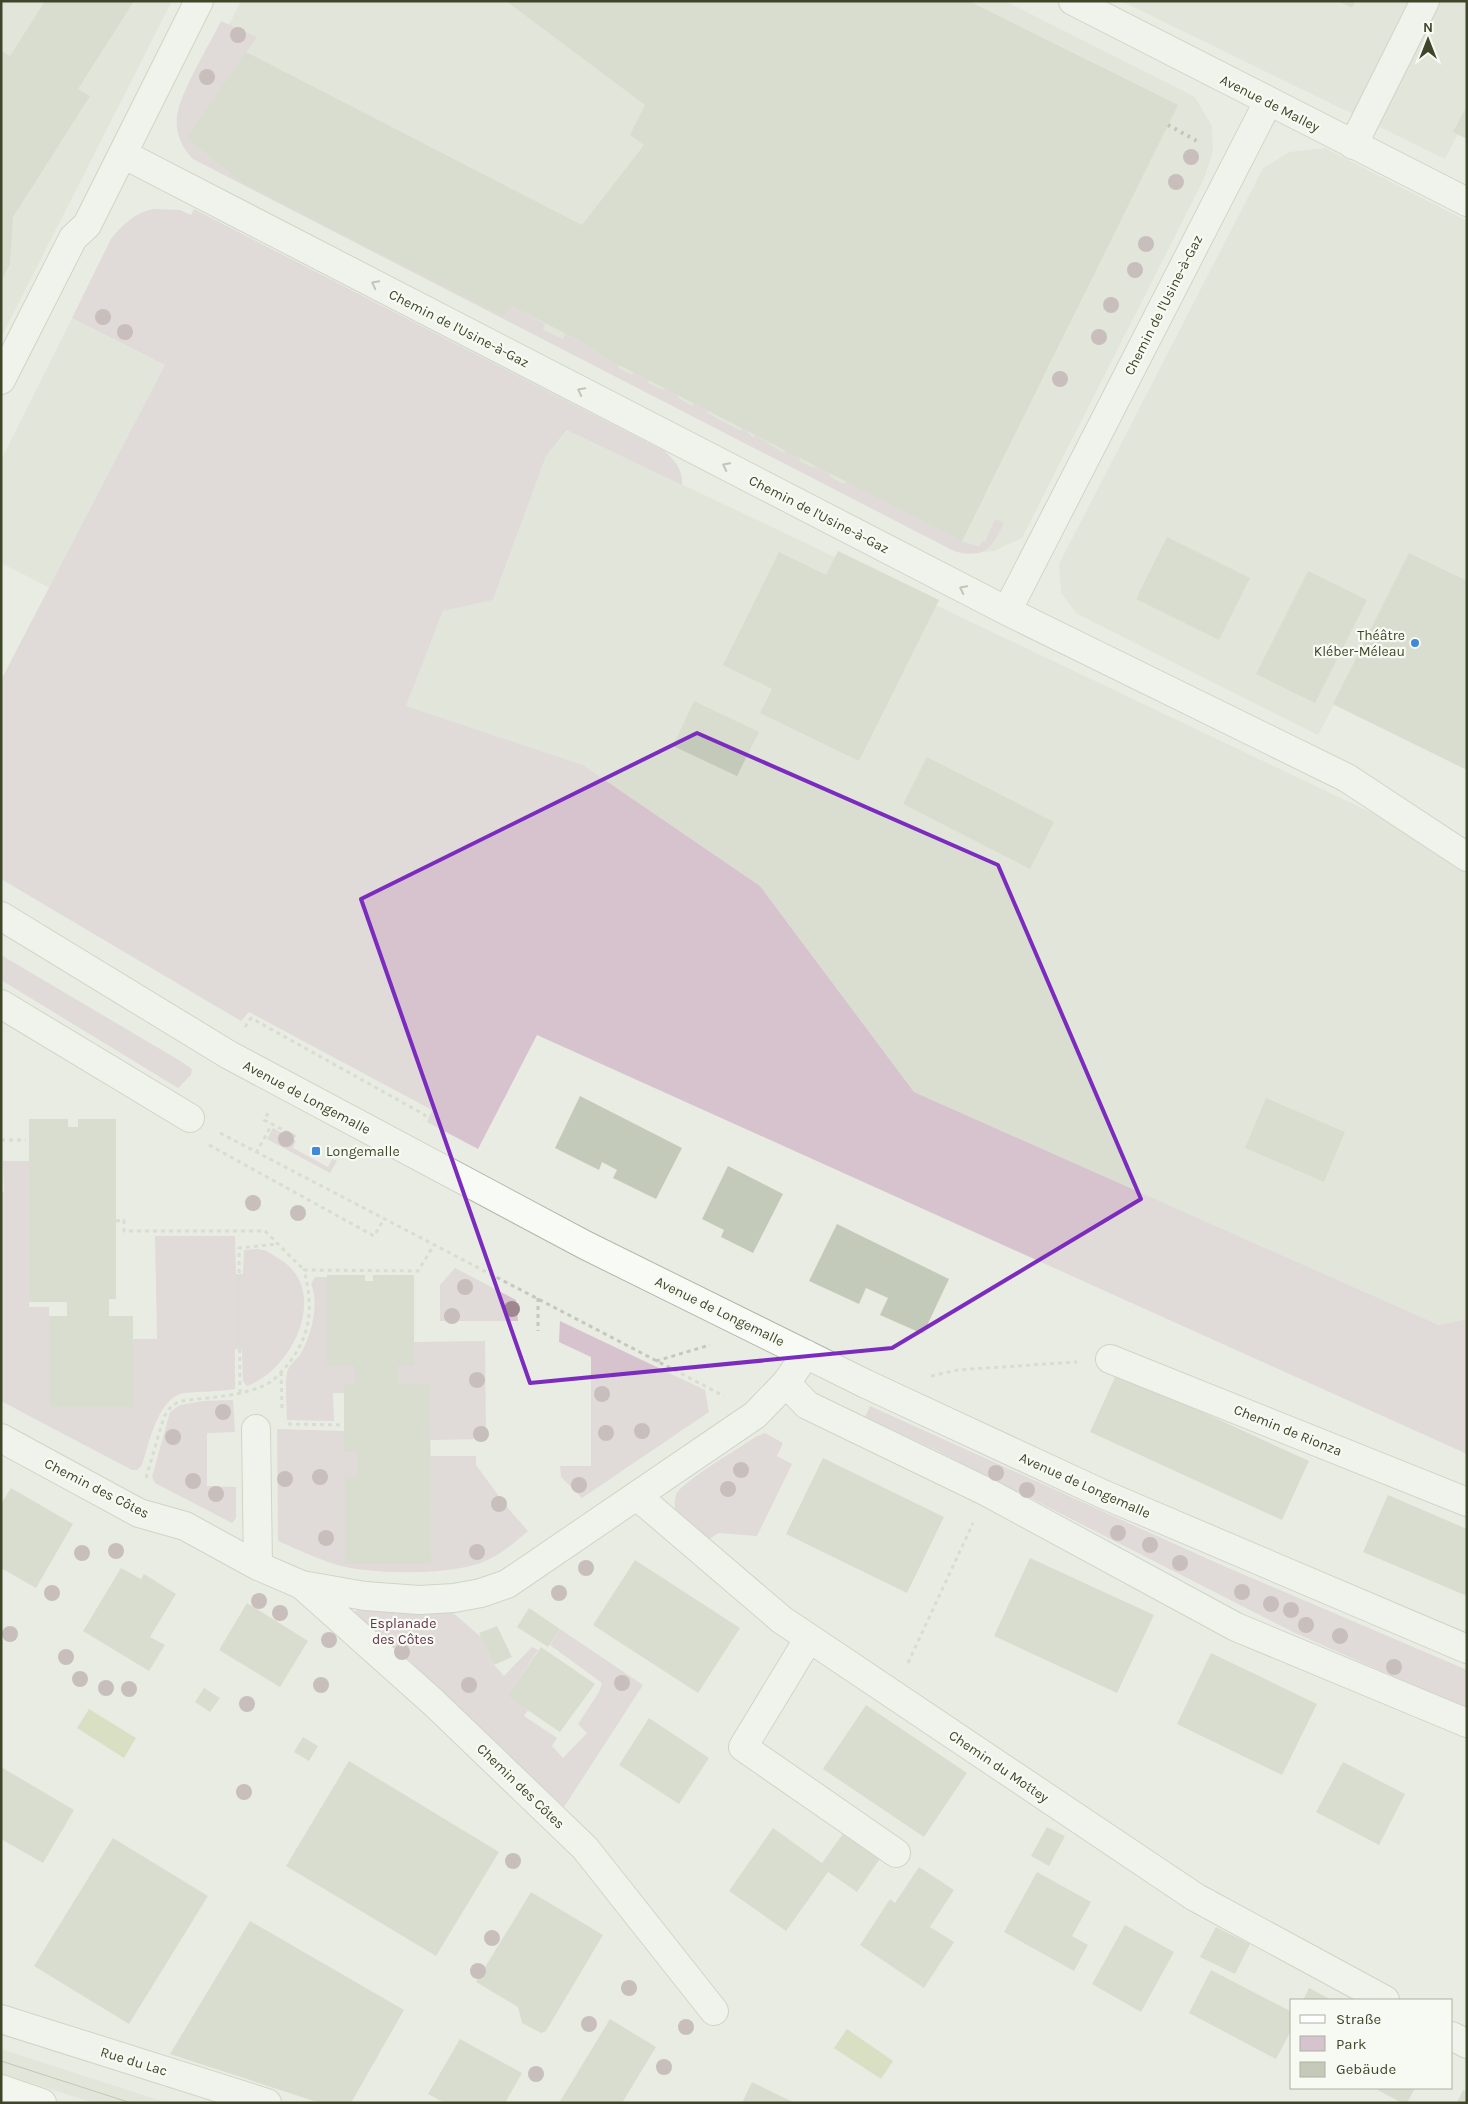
<svg xmlns="http://www.w3.org/2000/svg" width="1468" height="2104" viewBox="0 0 1468 2104" font-family="Karla,sans-serif">
<rect width="100%" height="100%" fill="#e9ece2"/>
<!-- built -->
<path fill="#d9ded0" d="M1 1H172L1 338Z
M241 1H1005L1195 97 1212 126 1213 151 1204 179 1022 538 994 551 963 554 503 316 243 184 186 138 190 100Z
M1121 1H1467V116L1445 159Z
M1325 148 1467 221V770L1334 705 1318 735 1077 614 1061 593 1059 564 1263 168 1289 152Z
M72 318 165 365 50 588 1 563V460Z
M568 430 1467 858V1319L1439 1325 914 1092 760 886 583 765 406 706 443 611 493 600 546 456Z
M1 2049 168 2103H93L1 2073Z"/>
<!-- green -->
<path fill="#d6c3ce" d="M221 21 257 37 186 138 243 184 503 315 510 305 545 324 543 330 563 339 565 334 597 350 598 353 619 365 618 368 632 375 634 372 649 380 648 383 663 390 665 388 679 396 678 398 692 406 694 403 708 411 707 413 741 431 743 428 753 438 755 435 784 453 786 450 800 458 799 461 814 468 815 466 831 474 829 476 844 484 846 481 962 541 979 547 982 541 985 542 995 519 1004 523C992 549 984 559 954 551L193 159C182 148 175 133 177 117 179 94 210 44 221 21Z
M154 209 180 210 191 215 194 209 664 451C675 460 683 470 682 485L567 430 546 456 493 600 443 611 406 706 583 765 760 886 914 1092 1439 1325 1467 1319V1454L537 1035 478 1149 427 1122 432 1110 249 1012 241 1021 1 879V680L165 365 72 318 111 239C122 225 136 212 154 209Z
M1 955 177 1059 192 1069 191 1075 178 1088 1 980Z
M273 1128 296 1141 293 1148 328 1167 332 1159 337 1161 330 1173 267 1139Z
M3 1161H29V1307H49V1407H133V1339H157L155 1236H235L236 1274H243L244 1250C249 1250 257 1248 263 1250 267 1251 272 1254 276 1257 332 1286 295 1369 247 1386L243 1381 242 1349H235V1389C218 1392 201 1391 184 1393 158 1397 149 1444 142 1465L137 1470H132L1 1401V1192H4Z
M455 1268 516 1300 518 1321H440V1285Z
M315 1277H327L355 1366V1384H345L344 1393H333L334 1421 287 1420C287 1410 284 1377 288 1370 290 1364 296 1360 300 1355 311 1336 320 1304 311 1284Z
M560 1321 705 1390 709 1412 582 1498 561 1477 560 1466H591V1357L559 1342Z
M485 1341 486 1439 430 1440V1384H397V1366L414 1365V1342Z
M233 1400 235 1432 207 1433V1486L236 1487V1518L232 1523 155 1483 152 1477 170 1412 180 1405 203 1401Z
M870 1406 1219 1564 1467 1670V1709L1295 1633 934 1449 865 1417Z
M277 1429 344 1431 357 1452V1475H345V1564H431L430 1456H476V1465L507 1507 528 1531C515 1542 502 1554 485 1561 452 1576 368 1575 334 1564 315 1558 297 1549 278 1541Z
M765 1433 783 1443 777 1456 792 1464 757 1536 718 1533 707 1541 677 1516C675 1508 673 1501 677 1493 684 1481 742 1446 757 1436Z
M361 1608 441 1609 452 1612 481 1637 494 1665 504 1676 532 1647 538 1650 507 1696 528 1710 524 1716 557 1738 552 1746 563 1758 587 1733 578 1724 599 1692 602 1683 550 1645 560 1629 643 1685 564 1807 409 1660 404 1664 351 1614Z"/>
<!-- water -->
<path fill="#c5ce9b" d="M89 1709 136 1738 124 1758 77 1728Z
M847 2029 893 2061 881 2079 834 2048Z"/>
<!-- building -->
<path fill="#c4cab9" d="M45 1H134L78 89 90 96 13 217 10 264 1 281V51L10 56Z
M506 1H969L1178 105 962 541 619 365 598 353 597 350 510 305 503 316 243 184 186 138 246 52 582 225 644 145 630 135 645 105Z
M1338 1H1355L1352 8Z
M1467 106V139L1453 132Z
M1167 537 1250 578 1219 640 1136 599Z
M838 551 939 600 859 761 760 713 772 689 723 665 779 552 826 575Z
M1409 553 1467 581V770L1333 704Z
M1308 571 1367 600 1315 703 1256 674Z
M694 701 759 732 737 776 673 746Z
M927 757 1054 822 1030 869 903 804Z
M580 1096 682 1148 656 1199 613 1178 617 1170 602 1162 599 1170 555 1148Z
M1266 1098 1345 1132 1324 1182 1245 1148Z
M29 1119H68V1127H78V1119H116V1299H109V1316H133V1407H49V1316H67V1302H29Z
M728 1166 783 1194 753 1253 721 1237 724 1230 702 1219Z
M837 1224 949 1279 923 1334 880 1315 888 1298 866 1288 859 1304 809 1281Z
M327 1275H365V1281H373V1275H414V1366H397V1384H430L431 1564H345V1475H357V1452H344V1384H355V1366H327Z
M1117 1373 1309 1461 1282 1520 1090 1432Z
M823 1458 944 1517 907 1593 786 1534Z
M11 1488 73 1524 36 1588 1 1568V1504Z
M1388 1495 1467 1529V1596L1363 1552Z
M1030 1558 1154 1615 1117 1693 994 1636Z
M635 1560 740 1628 698 1693 593 1625Z
M121 1568 141 1579 144 1574 176 1594 150 1637 165 1645 149 1671 83 1631Z
M247 1603 308 1641 280 1687 219 1650Z
M529 1608 560 1629 548 1647 517 1627Z
M497 1626 512 1657 494 1665 479 1633Z
M541 1647 595 1684 560 1732 507 1696Z
M1211 1653 1317 1704 1282 1775 1177 1724Z
M204 1688 220 1698 210 1712 195 1702Z
M866 1705 967 1773 924 1837 823 1769Z
M649 1718 709 1758 679 1804 619 1765Z
M303 1737 318 1746 309 1761 294 1752Z
M349 1761 499 1852 436 1956 286 1866Z
M1343 1762 1405 1794 1379 1845 1316 1812Z
M1 1767 74 1810 43 1863 1 1839Z
M1047 1827 1065 1836 1049 1866 1031 1856Z
M773 1828 822 1863 845 1831 881 1857 857 1892 828 1872 786 1931 729 1891Z
M113 1838 208 1896 129 2024 34 1966Z
M919 1867 954 1890 930 1927 954 1942 924 1988 860 1945 890 1899 895 1903Z
M1037 1872 1091 1902 1072 1936 1088 1945 1074 1971 1004 1932Z
M531 1892 603 1935 546 2031 541 2033 522 2023 518 2007 476 1982Z
M250 1921 404 2010 351 2103H320L170 2054Z
M1125 1925 1174 1952 1141 2012 1092 1984Z
M1216 1927 1250 1944 1235 1974 1200 1957Z
M1211 1970 1292 2012V2029L1276 2059 1189 2013Z
M1309 1988 1328 1998 1327 2000H1303Z
M610 2019 656 2047 622 2103H559Z
M460 2039 522 2073 505 2103H445L428 2094Z
M752 2082 795 2103H742Z
M1374 2088H1415L1407 2103H1402Z
M1463 2090 1467 2092V2103H1457Z"/>
<g fill="none" stroke-linecap="round" stroke-linejoin="round">
<!-- minor casing -->
<g stroke="#b2b7a7" stroke-width="30">
<path id="minor" d="M1073 1 1467 202
M1353 145 1425 1
M123 154 1007 611 1347 778 1467 857
M1 380 73 238 87 225 199 1
M1007 611 1268 102
M1 916 229 1055 585 1245 866 1384 1105 1495 1467 1649
M1 1004 190 1118
M1110 1359 1467 1502
M786 1383 807 1405 987 1492 1236 1627 1467 1723
M256 1429 258 1566
M1 1438 139 1513 185 1526 258 1566 302 1585 365 1596 419 1600 454 1598 481 1593 507 1584 755 1415 786 1383 806 1354
M637 1496 782 1620 809 1638 1195 1897 1385 2000
M302 1585 433 1702 585 1848 714 2011
M809 1638 743 1747 896 1853
M1 2019 267 2103
M1452 2036 1467 2044"/>
</g>
<!-- major casing -->
<g stroke="#b2b9a1" stroke-width="30">
<path id="major" d="M1 2089 42 2103"/>
</g>
<!-- path -->
<path stroke="#c4c8bd" stroke-width="3" stroke-dasharray="4 4" stroke-linecap="butt" d="M245 1027 251 1018 425 1115 423 1121
M268 1113 264 1120 272 1124
M220 1133 724 1396
M1 1140H26
M209 1145 374 1236 384 1219
M256 1153 272 1124 298 1138
M116 1221 124 1220V1231H265L304 1270
M538 1298V1331
M656 1361 710 1345
M281 1372 282 1408
M931 1376 957 1370 1077 1362
M240 1393 239 1248 278 1244
M288 1424 344 1425
M146 1478 163 1420C167 1410 171 1405 181 1401 209 1397 241 1397 267 1384 275 1380 283 1370 289 1363 312 1333 313 1306 304 1270L418 1271 434 1245
M908 1663 973 1523"/>
<!-- minor -->
<use href="#minor" stroke="#f8faf6" stroke-width="28"/>
<!-- major -->
<use href="#major" stroke="#fff" stroke-width="28"/>
<!-- tram -->
<path stroke="#8f977a" stroke-width="1" d="M1 2061 131 2103"/>
<!-- rail -->
<path stroke="#8f977a" stroke-width="4" stroke-dasharray="2.5 5" stroke-linecap="butt" d="M1168 125 1197 141"/>
</g>
<!-- trees -->
<g fill="#9f8790">
<circle cx="238" cy="35" r="8"/>
<circle cx="207" cy="77" r="8"/>
<circle cx="1191" cy="157" r="8"/>
<circle cx="1176" cy="182" r="8"/>
<circle cx="1146" cy="244" r="8"/>
<circle cx="1135" cy="270" r="8"/>
<circle cx="1111" cy="305" r="8"/>
<circle cx="103" cy="317" r="8"/>
<circle cx="125" cy="332" r="8"/>
<circle cx="1099" cy="337" r="8"/>
<circle cx="1060" cy="379" r="8"/>
<circle cx="286" cy="1139" r="8"/>
<circle cx="253" cy="1203" r="8"/>
<circle cx="298" cy="1213" r="8"/>
<circle cx="465" cy="1287" r="8"/>
<circle cx="512" cy="1309" r="8"/>
<circle cx="452" cy="1316" r="8"/>
<circle cx="477" cy="1380" r="8"/>
<circle cx="602" cy="1394" r="8"/>
<circle cx="223" cy="1412" r="8"/>
<circle cx="642" cy="1431" r="8"/>
<circle cx="606" cy="1433" r="8"/>
<circle cx="481" cy="1434" r="8"/>
<circle cx="173" cy="1437" r="8"/>
<circle cx="741" cy="1470" r="8"/>
<circle cx="996" cy="1473" r="8"/>
<circle cx="320" cy="1477" r="8"/>
<circle cx="285" cy="1479" r="8"/>
<circle cx="193" cy="1481" r="8"/>
<circle cx="579" cy="1485" r="8"/>
<circle cx="728" cy="1489" r="8"/>
<circle cx="1027" cy="1490" r="8"/>
<circle cx="216" cy="1494" r="8"/>
<circle cx="499" cy="1504" r="8"/>
<circle cx="1118" cy="1533" r="8"/>
<circle cx="326" cy="1538" r="8"/>
<circle cx="1150" cy="1545" r="8"/>
<circle cx="116" cy="1551" r="8"/>
<circle cx="477" cy="1552" r="8"/>
<circle cx="82" cy="1553" r="8"/>
<circle cx="1180" cy="1563" r="8"/>
<circle cx="586" cy="1568" r="8"/>
<circle cx="1242" cy="1592" r="8"/>
<circle cx="52" cy="1593" r="8"/>
<circle cx="559" cy="1593" r="8"/>
<circle cx="259" cy="1601" r="8"/>
<circle cx="1271" cy="1604" r="8"/>
<circle cx="1291" cy="1610" r="8"/>
<circle cx="280" cy="1613" r="8"/>
<circle cx="1306" cy="1625" r="8"/>
<circle cx="10" cy="1634" r="8"/>
<circle cx="1340" cy="1636" r="8"/>
<circle cx="329" cy="1640" r="8"/>
<circle cx="402" cy="1652" r="8"/>
<circle cx="66" cy="1657" r="8"/>
<circle cx="1394" cy="1667" r="8"/>
<circle cx="80" cy="1679" r="8"/>
<circle cx="622" cy="1683" r="8"/>
<circle cx="321" cy="1685" r="8"/>
<circle cx="469" cy="1685" r="8"/>
<circle cx="106" cy="1688" r="8"/>
<circle cx="129" cy="1689" r="8"/>
<circle cx="247" cy="1704" r="8"/>
<circle cx="244" cy="1792" r="8"/>
<circle cx="513" cy="1861" r="8"/>
<circle cx="492" cy="1938" r="8"/>
<circle cx="478" cy="1971" r="8"/>
<circle cx="629" cy="1988" r="8"/>
<circle cx="589" cy="2024" r="8"/>
<circle cx="686" cy="2027" r="8"/>
<circle cx="664" cy="2067" r="8"/>
<circle cx="536" cy="2074" r="8"/>
</g>
<!-- one-way arrows -->
<defs><path id="oneway-chevron" d="M-2-3.5L2.5 0L-2 3.5" fill="none" stroke-width="1.6" stroke-linecap="round" stroke-linejoin="round" transform="scale(1.25)"/></defs>
<g stroke="#919785">
<use href="#oneway-chevron" transform="translate(375 284) rotate(-153)"/>
<use href="#oneway-chevron" transform="translate(581 391) rotate(-153)"/>
<use href="#oneway-chevron" transform="translate(726 466) rotate(-153)"/>
<use href="#oneway-chevron" transform="translate(963 589) rotate(-153)"/>
</g>
<!-- marked area -->
<path d="M0 0H1468V2104H0ZM697 733 998 865 1141 1199 892 1348 530 1383 361 899Z" fill="#e9ece2" fill-opacity=".55" fill-rule="evenodd"/>
<path fill="none" stroke="#7b2cbf" stroke-width="4" stroke-linejoin="round" d="M697 733 998 865 1141 1199 892 1348 530 1383 361 899Z"/>
<!-- markers -->
<g fill="#3e89da" stroke="#f7f9f3" stroke-width="2">
<circle cx="1415" cy="643" r="5"/>
<rect x="311" y="1146" width="10" height="10" rx="2.5"/>
</g>
<g text-anchor="middle" stroke-width="4.5" stroke-linejoin="round" paint-order="stroke">
<!-- street labels -->
<g font-size="14" fill="#3d4629" stroke="#f7f9f3">
<text transform="translate(1270 103) rotate(27)" y="5">Avenue de Malley</text>
<text transform="translate(1163 305) rotate(-63)" y="5">Chemin de l'Usine-à-Gaz</text>
<text transform="translate(459 328) rotate(27)" y="5">Chemin de l'Usine-à-Gaz</text>
<text transform="translate(819 514) rotate(27)" y="5">Chemin de l'Usine-à-Gaz</text>
<text transform="translate(307 1097) rotate(28)" y="5">Avenue de Longemalle</text>
<text transform="translate(720 1311) rotate(26)" y="5">Avenue de Longemalle</text>
<text transform="translate(1288 1430) rotate(22)" y="5">Chemin de Rionza</text>
<text transform="translate(1085 1485) rotate(24)" y="5">Avenue de Longemalle</text>
<text transform="translate(97 1488) rotate(27)" y="5">Chemin des Côtes</text>
<text transform="translate(999 1766) rotate(34)" y="5">Chemin du Mottey</text>
<text transform="translate(521 1786) rotate(44)" y="5">Chemin des Côtes</text>
<text transform="translate(134 2061) rotate(17)" y="5">Rue du Lac</text>
</g>
<!-- poi labels -->
<g font-size="14" fill="#3d4629" stroke="#f7f9f3" text-anchor="end">
<text x="1405" y="640">Théâtre<tspan x="1405" dy="16">Kléber-Méleau</tspan></text>
<text x="326" y="1156" text-anchor="start">Longemalle</text>
</g>
<!-- park labels -->
<g font-size="14" fill="#63354c" stroke="#f7f9f3">
<text x="403" y="1628">Esplanade<tspan x="403" dy="16">des Côtes</tspan></text>
</g>
</g>
<!-- border -->
<rect width="1468" height="2104" fill="none" stroke="#3d4629" stroke-width="5"/>
<!-- legend -->
<rect x="1290" y="1999" width="162" height="90" fill="#f7f9f3" stroke="#adb1a2"/>
<rect x="1300" y="2015" width="25" height="8" fill="#ffffff" stroke="#adb1a2"/>
<text x="1336" y="2024" font-size="15" fill="#3d4629">Straße</text>
<rect x="1300" y="2036" width="25" height="15" fill="#d6c3ce" stroke="#adb1a2"/>
<text x="1336" y="2049" font-size="15" fill="#3d4629">Park</text>
<rect x="1300" y="2062" width="25" height="15" fill="#c4cab9" stroke="#adb1a2"/>
<text x="1336" y="2074" font-size="15" fill="#3d4629">Gebäude</text>
<!-- north arrow -->
<g transform="translate(1428 40)" stroke="#f7f9f3" stroke-width="4" paint-order="stroke">
<path d="M0-4L9 19L0 12L-9 19Z" fill="#3d4629"/>
<text y="-8" font-size="14" font-weight="bold" text-anchor="middle" fill="#3d4629">N</text>
</g>
</svg>
